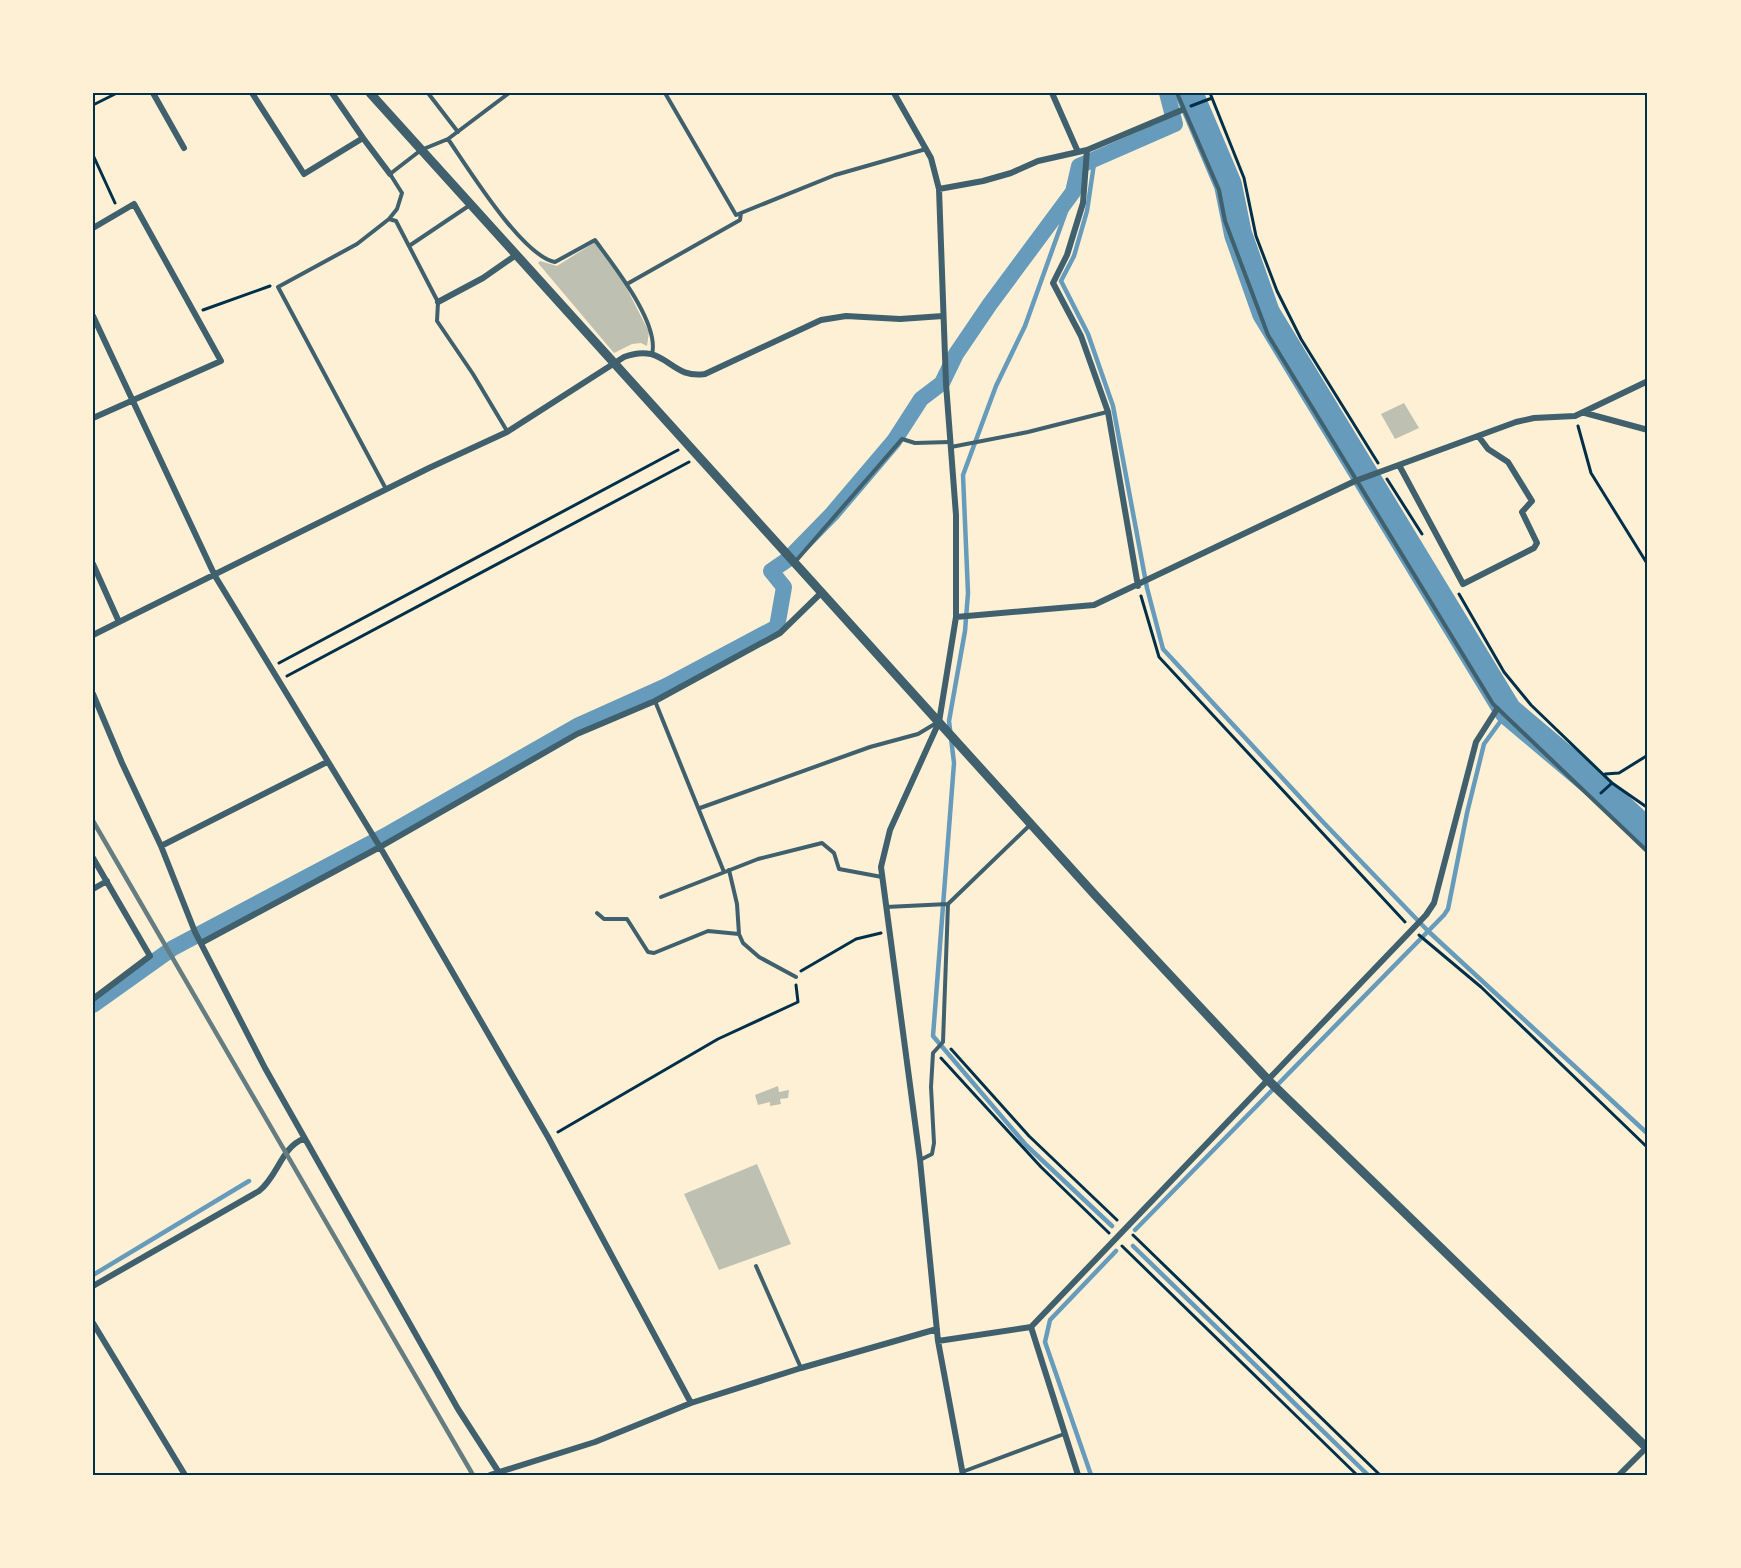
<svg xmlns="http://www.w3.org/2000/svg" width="1741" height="1568" viewBox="0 0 1741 1568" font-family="Quicksand,sans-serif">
<rect width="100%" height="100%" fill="#fdf0d5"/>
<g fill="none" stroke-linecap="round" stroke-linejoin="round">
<!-- stream -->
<path stroke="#669bbc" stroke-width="4.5" d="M1095 157 1087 211 1074 256 1061 281 1088 334 1113 406 1147 588 1163 649 1322 821 1428 931 1648 1134
M1073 192 1025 326 996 386 963 475 968 593 965 631 949 721 954 763 933 1036 1026 1145 1112 1226
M1135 1230 1444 915 1448 909 1467 813 1484 744 1508 711
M1133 1246 1368 1475
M93 1275 249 1181
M1091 1475 1045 1342 1050 1320 1116 1251"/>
<!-- canal -->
<path stroke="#669bbc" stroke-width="16" d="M93 1005 173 948 390 833 579 725 666 686 777 627 784 587 771 571 787 560 832 514 894 441 921 399 942 383 956 354 990 304 1073 192 1079 166 1175 124 1167 93"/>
<!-- river -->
<path stroke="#669bbc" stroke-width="28" d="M1189 93 1228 185 1238 234 1266 313 1508 711 1597 786 1648 833"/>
</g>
<!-- building -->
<path fill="#bec0b2" d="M595 242 624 283 649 332 647 346 641 343 632 344 614 353 538 263 540 261 557 266Z
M1404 403 1419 428 1395 439 1381 414Z
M778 1086 779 1092 789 1090 788 1098 780 1099 781 1104 770 1106V1102L758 1105 755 1095Z
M757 1164 791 1244 719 1270 684 1194Z"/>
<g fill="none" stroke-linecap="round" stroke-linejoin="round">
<!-- path -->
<path stroke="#003049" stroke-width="3" d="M1210 93 1244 178 1256 236 1277 291 1301 339 1378 463
M93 105 117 93
M1191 106 1212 98
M93 155 115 203
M203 310 270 286
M1578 426 1591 473 1648 565
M1387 479 1422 534
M1459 594 1504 672 1531 705 1612 783 1648 808
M1141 596 1159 657 1405 922
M279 663 678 450
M287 676 689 462
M1605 774 1619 773 1648 755
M1601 793 1612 783
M1419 935 1481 987 1648 1148
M801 971 856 939 881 933
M951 1049 1029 1136 1117 1220
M941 1058 1041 1167 1109 1233
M558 1132 718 1039 798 1002 796 985
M1133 1235 1380 1475
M1122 1246 1357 1475"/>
<!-- service -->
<path stroke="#3f606c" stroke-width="4" d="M428 93 458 132
M665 93 736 215 835 175 926 149
M1177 93 1219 190 1225 221 1268 335 1493 704 1648 852
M448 139 509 93
M389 219 397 209 402 193 390 174 421 150 448 139C468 168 522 256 555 262L595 240C613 265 660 323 652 354
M409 246 470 205
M627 284 740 220 741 213
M951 447 1028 432 1107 412
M386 489 278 287 357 244 389 219 396 221 438 302 437 321 473 374 507 431
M795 562 902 439 915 443 950 442
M655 701 724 872
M700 808 870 747 918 734 938 722
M729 870 737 904 739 934 743 943 759 957 796 977
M661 897 758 859 822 843 834 853 839 869 882 877
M886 907 948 904
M597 913 604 919H627L648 952 654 953 708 931 739 934
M920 1160 932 1154 934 1143 931 1087 933 1053 943 1042 948 904 1031 824
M756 1266 801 1368
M962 1472 1064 1434"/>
<!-- minor -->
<path stroke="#3f606c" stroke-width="6" d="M153 93 184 148
M252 93 304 174 363 138 390 174
M332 93 363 138
M894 93 931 158 939 189 946 384 956 515V617L939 722 890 830 881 867 920 1160 938 1341 963 1475
M1052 93 1078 152
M1087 150 1083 203 1067 255 1053 283 1081 336 1108 412 1138 586
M939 189 983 181 1011 173 1038 161 1087 150 1182 110
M93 228 134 204 221 361 93 418
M438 302 483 278 516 255
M93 316 215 576 380 847 548 1137 691 1403
M1585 413 1648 430
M1399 465 1463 584 1534 548 1537 543 1522 512 1532 501 1508 462 1488 449 1479 437
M93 564 119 622 429 468 507 432 624 357C666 341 669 380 705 374L821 320 846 316 900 319 943 316
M956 617 1094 605 1355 481 1516 422 1534 418 1575 416 1648 381
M93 635 119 622
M93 694 122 763 161 846 195 932 265 1068 458 1409 498 1471
M161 846 327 762
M93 858 150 956 93 999
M93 889 107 881
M201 943 380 847 577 734 655 701 780 633 822 592
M93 1286 259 1191C278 1176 281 1148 303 1139
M93 1323 185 1475
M1031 1327 1078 1475
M938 1341 1031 1327 1426 915 1434 903 1476 742 1497 709
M490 1475 595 1442 691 1403 801 1368 937 1329
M1619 1475 1648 1446"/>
<!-- tertiary -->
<path stroke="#3f606c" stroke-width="9" d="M370 93 1095 895 1269 1081 1648 1449"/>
<!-- rail -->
<path stroke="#657d81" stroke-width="4.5" d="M93 821 473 1475"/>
</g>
<!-- border -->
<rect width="1741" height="1568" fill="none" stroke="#fdf0d5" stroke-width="189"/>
<rect x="94" y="94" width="1552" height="1380" fill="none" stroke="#003049" stroke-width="2"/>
</svg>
